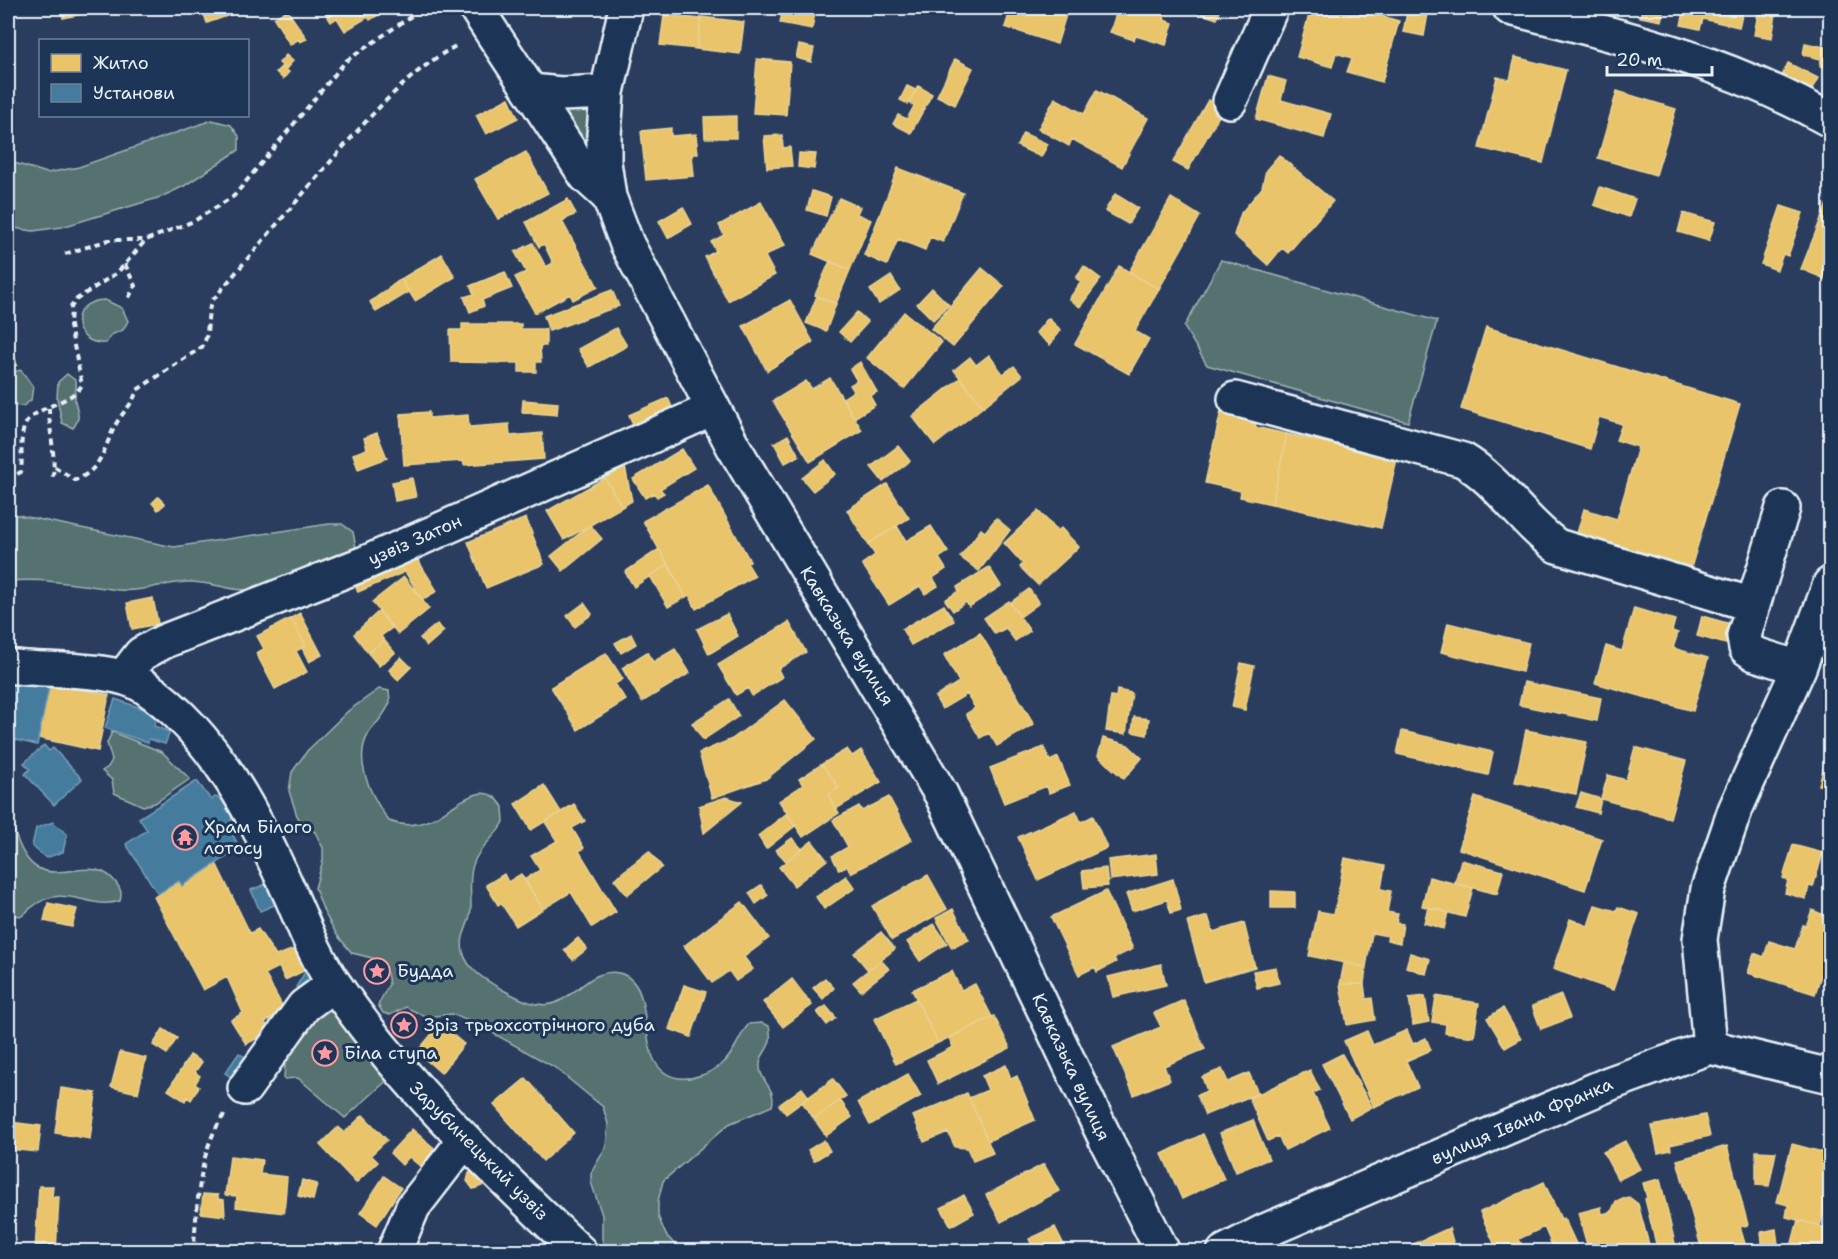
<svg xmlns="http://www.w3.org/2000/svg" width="1838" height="1259" viewBox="0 0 1838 1259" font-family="'Shantell Sans',sans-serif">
<rect width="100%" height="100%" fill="#2a3d5e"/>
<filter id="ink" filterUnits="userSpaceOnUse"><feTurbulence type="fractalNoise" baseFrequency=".0167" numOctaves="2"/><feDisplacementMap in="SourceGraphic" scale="12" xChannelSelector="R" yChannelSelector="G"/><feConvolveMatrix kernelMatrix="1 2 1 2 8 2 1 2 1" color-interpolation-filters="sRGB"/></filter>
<g filter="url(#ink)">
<!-- green -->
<path fill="#567270" stroke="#9fb2b4" stroke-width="1.5" d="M592 102 589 151 562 113Z
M212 120 231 125 239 136V150L184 186 161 197 62 227 33 231 8 227V161L47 173 79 167Z
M1221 260 1437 321 1408 422 1207 365 1184 327Z
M105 300 122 308 128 321 123 330 111 335 106 343C72 346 65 301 105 300Z
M21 370 33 387 31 400 23 406 8 405V373Z
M67 374 76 381C77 387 75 390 75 396 74 410 84 414 73 428L62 423 57 398 58 382Z
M8 513 174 547 329 524H342L353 532 356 548 350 555 260 589C231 593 218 583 192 582 167 581 142 593 118 590 82 585 45 578 8 581Z
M379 689 389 691 390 702C386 714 376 723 369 733 352 760 372 798 389 821 402 826 416 826 430 820 451 812 483 773 503 807L504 822C497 835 483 844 476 858 468 873 471 890 471 907 471 919 466 926 463 937 457 964 483 979 503 990 518 998 538 1009 555 1003 577 995 593 967 619 973 663 984 628 1071 679 1078 693 1080 710 1073 721 1065 735 1054 738 1036 749 1024L762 1023 769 1026C775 1051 759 1050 760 1067 760 1082 777 1088 772 1106L729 1124 663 1181 658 1201V1216L666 1235 681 1251H606L602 1239V1215L591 1182V1173L606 1147 608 1124 603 1107 554 1067 480 1026 452 1014 426 1017 406 1007 390 1015 383 1013 378 1005 389 984 387 973 376 959 352 953 337 935 324 912 315 888 323 860V848L315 832 304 825 297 816 289 791 292 772 307 751 348 711Z
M112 732 162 752 190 779 155 803 143 806 114 793 112 780 102 771 108 767 112 760 107 743Z
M8 801C10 820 19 856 36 867 63 883 96 853 117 884 121 890 122 893 120 901 84 912 61 875 22 916L13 915 8 907Z
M335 1006 391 1077 345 1118 298 1078 284 1079 286 1048 309 1012Z"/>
<!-- homes -->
<path fill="#e9c46a" stroke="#e9d295" stroke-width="1.5" d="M61 8H91L92 12 63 18Z
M202 8H228L230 15 207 23Z
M228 8H254L230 15Z
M322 8H362L368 17 345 31 337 18 331 22Z
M362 8H390L370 20Z
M523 8H550L549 13Z
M783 8H816L812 29 780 23Z
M1011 8H1043L1066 15 1057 44 1005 27Z
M1118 8H1167L1164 20 1173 23 1166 45 1136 36 1134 40 1110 32Z
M1184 8H1221L1217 19Z
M1311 8H1353L1399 21 1382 82 1347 72 1352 58 1336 53 1332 67 1297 57Z
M1408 8H1429L1424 36 1403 32Z
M1642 8H1664L1661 21 1640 17Z
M1685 8H1744L1739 27 1703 19 1700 29 1681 25Z
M1759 8H1777L1772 38 1754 35Z
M287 10 307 39 300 42 299 39 290 45 274 18Z
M664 15 701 19 697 49 660 45Z
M701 17 744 22 740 54 697 49Z
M1805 43 1830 48V68L1820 66 1821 59 1803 55Z
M799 45 814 48 811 62 796 58Z
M286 55 293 61 286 69 279 63Z
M1515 57 1566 70 1543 163 1479 148 1497 77 1510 80Z
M757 59 790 62 786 115 753 113Z
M955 59 973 68 955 105 937 96Z
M1788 63 1818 78 1811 91 1782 76Z
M282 66 289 72 283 79 276 72Z
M1268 76 1286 81 1281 100 1331 114 1324 138 1256 119Z
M907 86 916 90 908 104 900 100Z
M918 86 932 94 911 133 893 124 898 115 907 119 914 106 909 103Z
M1097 90 1148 118 1122 167 1072 139 1069 146 1038 129 1055 98 1084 114Z
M1617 91 1676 109 1656 175 1598 158Z
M509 98 518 118 486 134 476 115Z
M1208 100 1223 109 1188 170 1173 162Z
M736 116V138H705L704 117Z
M671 128V136L696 134 698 154H692L694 176 646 180 641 131Z
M1023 133 1048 144 1041 157 1017 146Z
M782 135 783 148 790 147 792 166 767 168 764 136Z
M526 152 548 193 498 219 475 179Z
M799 153 816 154 814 169 798 167Z
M1279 155 1333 201 1288 253 1282 248 1268 265 1234 235 1241 213 1262 188 1266 170Z
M898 168 963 193 943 242 930 237 925 250 898 239 887 265 864 255Z
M1600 187 1635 199 1629 217 1594 205Z
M812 191 831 197 826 216 807 210Z
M1115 194 1138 208 1128 224 1105 211Z
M839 198 860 207 857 214 871 220 850 270 812 254Z
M1171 198 1200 216 1159 289 1129 272Z
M568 199 576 214 562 221 598 287 573 300 570 294 535 313 515 277 526 272 515 252 533 243 546 267 553 263 544 244 539 247 526 222Z
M1828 201 1830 202V281L1801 269Z
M761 202 785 245 765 256 775 275 728 301 705 257 716 251 711 242 724 235 719 225Z
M1781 206 1803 213 1788 256 1783 254 1777 270 1761 264Z
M683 207 692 224 668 238 659 221Z
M1683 213 1715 222 1709 241 1678 232Z
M442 254 455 277 415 301 401 279Z
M830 261 850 270 836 304 815 295Z
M1084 266 1101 279 1080 307 1069 299 1081 282 1076 278Z
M1119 266 1159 289 1135 331 1149 339 1129 374 1075 344Z
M982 268 1004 286 953 347 931 329Z
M505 272 512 288 482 300 484 306 470 312 464 297 474 294 470 286Z
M891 276 900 290 879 304 870 290Z
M401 279 409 292 376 312 370 302Z
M932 288 949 305 933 320 917 304Z
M612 290 619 306 549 331 544 316Z
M817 296 836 304 826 331 806 323Z
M790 300 813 342 767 371 743 326Z
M857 312 868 322 850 342 839 332Z
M904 312 942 342 904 389 867 358Z
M1048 318 1061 330 1050 345 1036 333Z
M462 324H521V329H546V346H540L541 362H536V372H519V363L451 362 450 330H462Z
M1486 327 1740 404 1690 571 1576 537 1584 509 1617 519 1638 447 1616 440 1622 424 1599 417 1590 449 1461 409Z
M616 328 627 346 589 367 578 349Z
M8 334 17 365 8 368Z
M989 355 1003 374 1014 366 1022 376 983 407 954 370 970 357 976 365Z
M860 362 877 392 870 396 875 405 854 418 843 398 854 391 850 385 857 381 850 369Z
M830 378 862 430 810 462 773 401 806 381 812 389Z
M960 378 983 407 935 445 912 416Z
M668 398 675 414 636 432 629 415Z
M523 400 558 403 557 415 522 412Z
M1221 411 1257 419 1255 427 1287 434 1272 504 1240 497 1241 491 1205 483Z
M429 412V418L468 415 469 427 509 424 510 436 542 433 544 459 464 465 463 461 404 465 400 414Z
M377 433 387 458 358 469 353 454 367 449 364 438Z
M1287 434 1397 459 1381 528 1272 504Z
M788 435 799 456 785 463 774 443Z
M898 446 910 461 883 482 871 467Z
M682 449 694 468 660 489 664 493 657 497 654 493 645 498 633 479Z
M825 460 835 474 813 491 802 478Z
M625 467 632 501 622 507 605 478Z
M412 478 416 497 395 501 392 482Z
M605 478 622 507 564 540 547 511Z
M887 484 909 518 868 544 847 510Z
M708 485 750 561 747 563 755 576 696 609 689 595 686 597 643 521Z
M158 497 165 504 158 510 152 503Z
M1038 511 1058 531 1061 528 1079 547 1038 585 1020 567 1023 564 1004 543Z
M526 518 544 564 486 588 468 542Z
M996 518 1010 530 979 571 960 557 981 529 985 532Z
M590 525 602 539 563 571 551 556Z
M897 526 906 541 931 526 948 552 939 558 946 569 933 578 938 586 925 594 920 586 889 605 862 564 875 555 868 544Z
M659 549 668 564 634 587 625 572Z
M413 552 437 591 422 600 397 558Z
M397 558 405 572 358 592 352 578Z
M668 564 686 597 668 607 650 576Z
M989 567 1001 586 969 607 966 602 953 611 945 600 959 591 957 587Z
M404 577 429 609 398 634 372 602Z
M1029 589 1039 603 1020 617 1010 603Z
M153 598 158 624 132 629 127 603Z
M1009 601 1030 631 1015 641 1006 628 995 634 984 618Z
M584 603 592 614 575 627 567 616Z
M944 605 954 621 911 645 902 629Z
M1634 608 1675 620 1672 631 1678 633 1673 648 1708 658 1693 711 1595 683 1606 646 1622 651Z
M379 611 392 628 381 636 384 640 368 653 354 634Z
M300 613 322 655 309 662 302 648 306 646 291 618Z
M727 614 738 636 709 654 697 629Z
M1702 616 1731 624 1726 644 1697 636Z
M291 618 306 646 296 651 307 672 275 689 256 653 264 649 257 636Z
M789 622 806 652 778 669 782 677 752 696 748 688 736 695 718 665Z
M1448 623 1529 643 1522 672 1441 652Z
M437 624 444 631 427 646 420 638Z
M980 633 1034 724 997 746 989 733 980 738 966 714 975 708 967 694 942 709 935 697 959 682 944 655Z
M631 634 636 644 621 653 615 643Z
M384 640 395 653 379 666 368 653Z
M675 649 690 673 642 702 622 668 647 652 653 662Z
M606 653 623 679 615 684 626 700 578 730 551 687Z
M401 657 411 667 398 680 389 670Z
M1241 663 1254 666 1245 710 1232 707Z
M50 682 109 695 98 751 38 738Z
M1524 682 1601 698 1597 721 1519 705Z
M1117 690 1132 693 1126 734 1106 731 1111 696 1116 697Z
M729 699 739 716 703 740 692 723Z
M785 700 816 739 766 779 712 798 699 753 732 739Z
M1134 717 1149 719 1147 735 1132 732Z
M1526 730 1587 742 1576 794 1515 782Z
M1402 731 1493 752 1488 775 1397 754Z
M1103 738 1128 745 1142 758 1124 779 1098 756Z
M1830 744V788L1819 785Z
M1044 747 1050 761 1058 757 1070 785 1049 793 1047 786 1004 803 990 768Z
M1635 747 1686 761 1670 818 1601 799 1608 775 1626 780Z
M847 749 852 756 861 750 881 782 836 809 828 795 839 788 822 764Z
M822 764 839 788 828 795 839 813 803 837 779 801 803 785 799 779Z
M544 785 561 812 531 830 515 804Z
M1581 793 1601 799 1598 813 1576 807Z
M726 797 742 802 704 833 699 806Z
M889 797 912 840 851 873 847 866 839 870 832 856 848 847 833 820 859 806 862 811Z
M1475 797 1602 839 1585 890 1459 849Z
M574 804 585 821 572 828 584 848 579 851 616 912 592 927 571 892 543 909 524 880 540 870 531 856 557 841 545 822Z
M1076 811 1081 822 1093 816 1107 848 1038 880 1018 837Z
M787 813 795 826 766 849 758 836Z
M792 838 802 849 786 861 776 850Z
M812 841 827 860 794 886 779 867Z
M1793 845 1823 853 1813 887 1809 886 1806 899 1785 893 1788 880 1783 878Z
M649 851 662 867 627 895 614 879Z
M1156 854 1158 874 1110 880 1108 860Z
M1345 858 1385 866 1381 889 1391 891 1387 912 1398 914 1396 923 1403 924 1400 943 1387 940 1388 936 1372 933 1366 967 1309 956 1318 911 1334 914Z
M1461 860 1503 871 1497 894 1455 883Z
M216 863 250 933 258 929 276 956 299 947 308 969 285 980 279 967 265 974 285 1011 265 1022 270 1032 246 1044 231 1020 243 1013 227 977 203 990 154 897 179 881 182 886Z
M1106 868 1108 886 1084 888 1082 871Z
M504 874 508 882 521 874 543 909 516 926 501 903 498 905 486 885Z
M928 875 947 909 892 940 872 906Z
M846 876 855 888 824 909 816 897Z
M1429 877 1473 888 1465 917 1422 906Z
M1173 879 1181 910 1171 913 1167 900 1132 911 1126 894Z
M761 885 768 895 756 904 749 893Z
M1106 891 1133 949 1114 958 1116 962 1097 972 1095 967 1079 975 1051 917Z
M1271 891 1295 892V908H1271Z
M742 902 769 938 744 957 753 969 736 981 729 971 712 983 684 946Z
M48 903 77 909 72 927 44 921Z
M1595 905 1616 911 1618 907 1639 914 1613 990 1553 969 1570 919 1588 926Z
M1428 907 1448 912 1444 929 1424 923Z
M953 909 969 940 952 948 936 918Z
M1812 910 1829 917 1825 932 1830 934V947L1815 994 1748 973 1754 953 1764 957 1769 941 1795 949 1803 925 1806 926Z
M1208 916 1213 932 1244 923 1255 967 1204 982 1187 922Z
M934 924 947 943 920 961 907 942Z
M881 932 895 949 868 970 854 953Z
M578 938 587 949 573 960 564 950Z
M1410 953 1430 959 1426 974 1406 967Z
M881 960 889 969 861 991 853 982Z
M1344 963 1366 967 1364 984H1340Z
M1161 964 1166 985 1113 997 1108 977Z
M1276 967 1279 983 1257 988 1253 971Z
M952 971 961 990 975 984 992 1017 938 1043 912 990Z
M825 978 834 988 823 999 813 988Z
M792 979 812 1005 783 1027 763 1002Z
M1340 984H1364L1366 999 1372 998 1375 1020 1347 1025Z
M684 985 706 992 691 1037 669 1029Z
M1561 995 1570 1018 1541 1029 1532 1006Z
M1425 996 1429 1022 1413 1025 1409 998Z
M1436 996 1479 1003 1474 1037 1445 1033 1446 1024 1432 1022Z
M916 999 938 1043 896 1064 874 1019Z
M1184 1000 1205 1049 1164 1066 1170 1080 1134 1095 1113 1047 1161 1027 1154 1013Z
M826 1006 836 1018 827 1025 817 1012Z
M1503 1008 1521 1039 1505 1048 1487 1018Z
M994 1016 1010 1048 938 1084 927 1060 953 1047 949 1038Z
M440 1024 464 1044 441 1073 417 1052Z
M163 1029 177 1038 167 1054 153 1045Z
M1407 1030 1413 1044 1426 1038 1431 1050 1406 1061 1418 1087 1374 1107 1344 1041 1367 1031 1373 1045Z
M120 1052 146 1058 138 1093 111 1087Z
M1342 1054 1372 1107 1350 1119 1322 1064Z
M190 1055 202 1062 195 1072 200 1076 195 1084 199 1087 191 1100 187 1097 185 1101 168 1090Z
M1006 1065 1011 1079 1017 1076 1035 1120 988 1141 969 1098 988 1090 982 1076Z
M1222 1069 1228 1082 1249 1073 1258 1093 1205 1115 1197 1095 1207 1091 1202 1077Z
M1310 1070 1320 1090 1313 1093 1330 1128 1285 1150 1278 1136 1268 1141 1249 1098Z
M908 1074 921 1096 870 1125 858 1102Z
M526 1078 574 1133 543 1161 494 1105Z
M833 1079 846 1096 814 1119 802 1102Z
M61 1088 96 1093 90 1139 55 1133Z
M802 1088 809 1097 786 1114 779 1105Z
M967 1093 993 1153 973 1161 967 1148 955 1147 948 1132 924 1142 913 1116Z
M840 1100 852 1117 826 1136 814 1119Z
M363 1115 387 1140 371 1155 378 1162 356 1183 320 1145 338 1127 344 1133Z
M1705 1115 1710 1136 1670 1145 1671 1150 1658 1153 1652 1126Z
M1253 1120 1269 1159 1236 1172 1220 1133Z
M10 1122 41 1126 38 1152 8 1149Z
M412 1129 434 1148 421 1167 409 1157 402 1165 390 1153Z
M1203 1134 1224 1179 1182 1199 1162 1154Z
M824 1140 830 1151 814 1161 808 1150Z
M1625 1141 1640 1169 1618 1180 1603 1152Z
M1792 1144 1830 1154V1205L1826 1204 1820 1226 1786 1217 1788 1205 1777 1202Z
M1727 1146 1748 1225 1740 1227 1746 1247 1744 1252H1714L1712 1244 1701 1247 1677 1160Z
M1756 1151 1776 1152 1769 1186 1756 1185Z
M230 1156 262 1160 260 1174 287 1177 284 1213 236 1207 237 1196 225 1195Z
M1044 1164 1059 1191 1001 1222 986 1195Z
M478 1170 485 1178 482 1186 473 1189 467 1181 469 1173Z
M384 1176 401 1188 377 1225 360 1213Z
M1660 1179 1677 1252H1658L1645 1199 1647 1198 1643 1183Z
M302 1180 317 1184 313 1200 298 1196Z
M1544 1182 1561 1219 1564 1218 1577 1246 1566 1252H1555L1544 1227 1519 1239 1524 1249 1498 1252 1480 1212Z
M39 1186H53L52 1197H59L56 1252H35Z
M203 1194 218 1195V1199L224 1200 225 1216 201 1213Z
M964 1195 974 1213 951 1226 941 1208Z
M1629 1197 1638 1204 1651 1252H1589L1578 1213 1601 1207 1602 1214 1611 1212 1616 1201Z
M1798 1220 1830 1229 1829 1252 1792 1243Z
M1055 1227 1063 1243 1046 1252H1035L1029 1239Z
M1449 1228 1456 1252H1396Z
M1776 1229 1779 1252H1763L1761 1232Z"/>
<!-- public -->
<path fill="#457b9d" stroke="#769eb8" stroke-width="1.5" d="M8 679 49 688 37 745 8 738Z
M115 699 158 714 154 726 170 732 165 744 149 739 148 743 105 728Z
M44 745 49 751 53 748 82 779 54 805 25 774 30 769 24 763Z
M197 781 211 800 215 797 225 800 232 812 231 823 227 824 240 848 182 886 179 881 158 894 126 844 147 830 139 818Z
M53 822 67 834 63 852 46 858 32 846 36 828Z
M269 883 279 903 260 911 251 890Z
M308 967 314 971 302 991 296 987Z
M239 1053 252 1062 238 1082 225 1073Z"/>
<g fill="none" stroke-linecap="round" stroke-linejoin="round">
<!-- minor casing -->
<g stroke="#e8f1f8" stroke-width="38">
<path id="minor" d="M476 8 586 176 609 197
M626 8 607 92 604 135V162L609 197 627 244 733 446 941 794 1107 1142 1163 1252
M1510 8C1625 37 1725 61 1830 120
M531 91 561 94 607 92
M1230 101 1271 8
M1235 399 1463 460C1499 481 1522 521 1557 546L1753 605 1744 636 1746 648 1755 654 1799 668
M1753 605 1783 508
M8 666C47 672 114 666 145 687 217 736 256 819 291 896 304 926 316 958 335 985 404 1086 492 1168 580 1252
M124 676 141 654 165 641 365 563 713 409
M1710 1047 1700 939 1708 889 1735 810 1799 668 1830 584
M245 1088 304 1006 334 984
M394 1252 413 1207 464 1141
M1224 1252 1265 1231 1611 1083 1710 1047 1830 1076"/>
</g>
<!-- path -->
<path stroke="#e8f1f8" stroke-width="4" stroke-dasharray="6 4.5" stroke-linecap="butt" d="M65 254 109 240H145
M125 264 135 286 127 301
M49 408C49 433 57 458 52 481
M55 467 75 480C105 469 104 442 119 419 126 409 133 403 137 390L202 347C211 333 205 316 212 301 247 259 283 217 319 175 361 127 402 75 459 44
M8 479 21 472C23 457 19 439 25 425 34 406 71 404 82 385L70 326 71 307 77 299 118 272 146 240 194 221 234 196 346 61 423 8
M364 968 372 970 377 982
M193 1252C198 1208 197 1150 225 1114"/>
<!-- minor -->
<use href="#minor" stroke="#1d3557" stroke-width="33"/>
</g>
</g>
<!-- icons -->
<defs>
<g id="temple-ring" transform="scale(1.35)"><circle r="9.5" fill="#1d3557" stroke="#ff9aa2" stroke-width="1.5"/><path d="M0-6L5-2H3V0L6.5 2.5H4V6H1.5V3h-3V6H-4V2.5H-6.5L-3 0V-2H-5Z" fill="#ff9aa2"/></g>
<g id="sight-ring" transform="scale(1.35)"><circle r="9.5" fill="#1d3557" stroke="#ff9aa2" stroke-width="1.5"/><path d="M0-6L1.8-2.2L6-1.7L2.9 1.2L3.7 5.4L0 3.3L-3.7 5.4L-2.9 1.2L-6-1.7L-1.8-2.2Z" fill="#ff9aa2"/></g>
</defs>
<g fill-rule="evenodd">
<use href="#temple-ring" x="185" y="837"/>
<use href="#sight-ring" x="377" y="971"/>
<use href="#sight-ring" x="404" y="1025"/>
<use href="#sight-ring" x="325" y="1053"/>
</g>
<g text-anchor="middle" stroke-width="6" stroke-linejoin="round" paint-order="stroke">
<!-- street labels -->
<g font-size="18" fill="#e8f1f8" stroke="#1d3557">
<text transform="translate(415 540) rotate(-24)" y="6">узвіз Затон</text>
<text transform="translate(847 636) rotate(58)" y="6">Кавказька вулиця</text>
<text transform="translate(1071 1067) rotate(65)" y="6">Кавказька вулиця</text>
<text transform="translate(1522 1121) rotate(-23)" y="6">вулиця Івана Франка</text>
<text transform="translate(479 1151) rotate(45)" y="6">Зарубинецький узвіз</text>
</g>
<!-- poi labels -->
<g font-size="18" fill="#e8f1f8" stroke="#1d3557" text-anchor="start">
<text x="204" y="833">Храм Білого<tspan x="204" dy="21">лотосу</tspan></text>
<text x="397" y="977">Будда</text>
<text x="424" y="1031">Зріз трьохсотрічного дуба</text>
<text x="344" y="1059">Біла ступа</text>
</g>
</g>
<!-- margin -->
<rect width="1838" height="1259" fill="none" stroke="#1d3557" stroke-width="30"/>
<rect x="15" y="15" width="1808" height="1229" fill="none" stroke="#e8f1f8" stroke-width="2" filter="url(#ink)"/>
<!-- legend -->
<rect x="39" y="39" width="210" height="78" fill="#1d3557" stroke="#6e8097" stroke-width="1.5"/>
<rect x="51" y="54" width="30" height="18" fill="#e9c46a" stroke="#6e8097" stroke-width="1.5"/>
<text x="93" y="69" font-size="18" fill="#e8f1f8">Житло</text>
<rect x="51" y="84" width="30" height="18" fill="#457b9d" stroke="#6e8097" stroke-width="1.5"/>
<text x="93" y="99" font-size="18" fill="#e8f1f8">Установи</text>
<!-- scale -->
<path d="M1607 66v9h105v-9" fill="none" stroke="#e8f1f8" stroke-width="3"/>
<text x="1616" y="66" font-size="18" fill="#e8f1f8" stroke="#1d3557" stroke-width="4.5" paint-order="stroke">20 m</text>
</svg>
